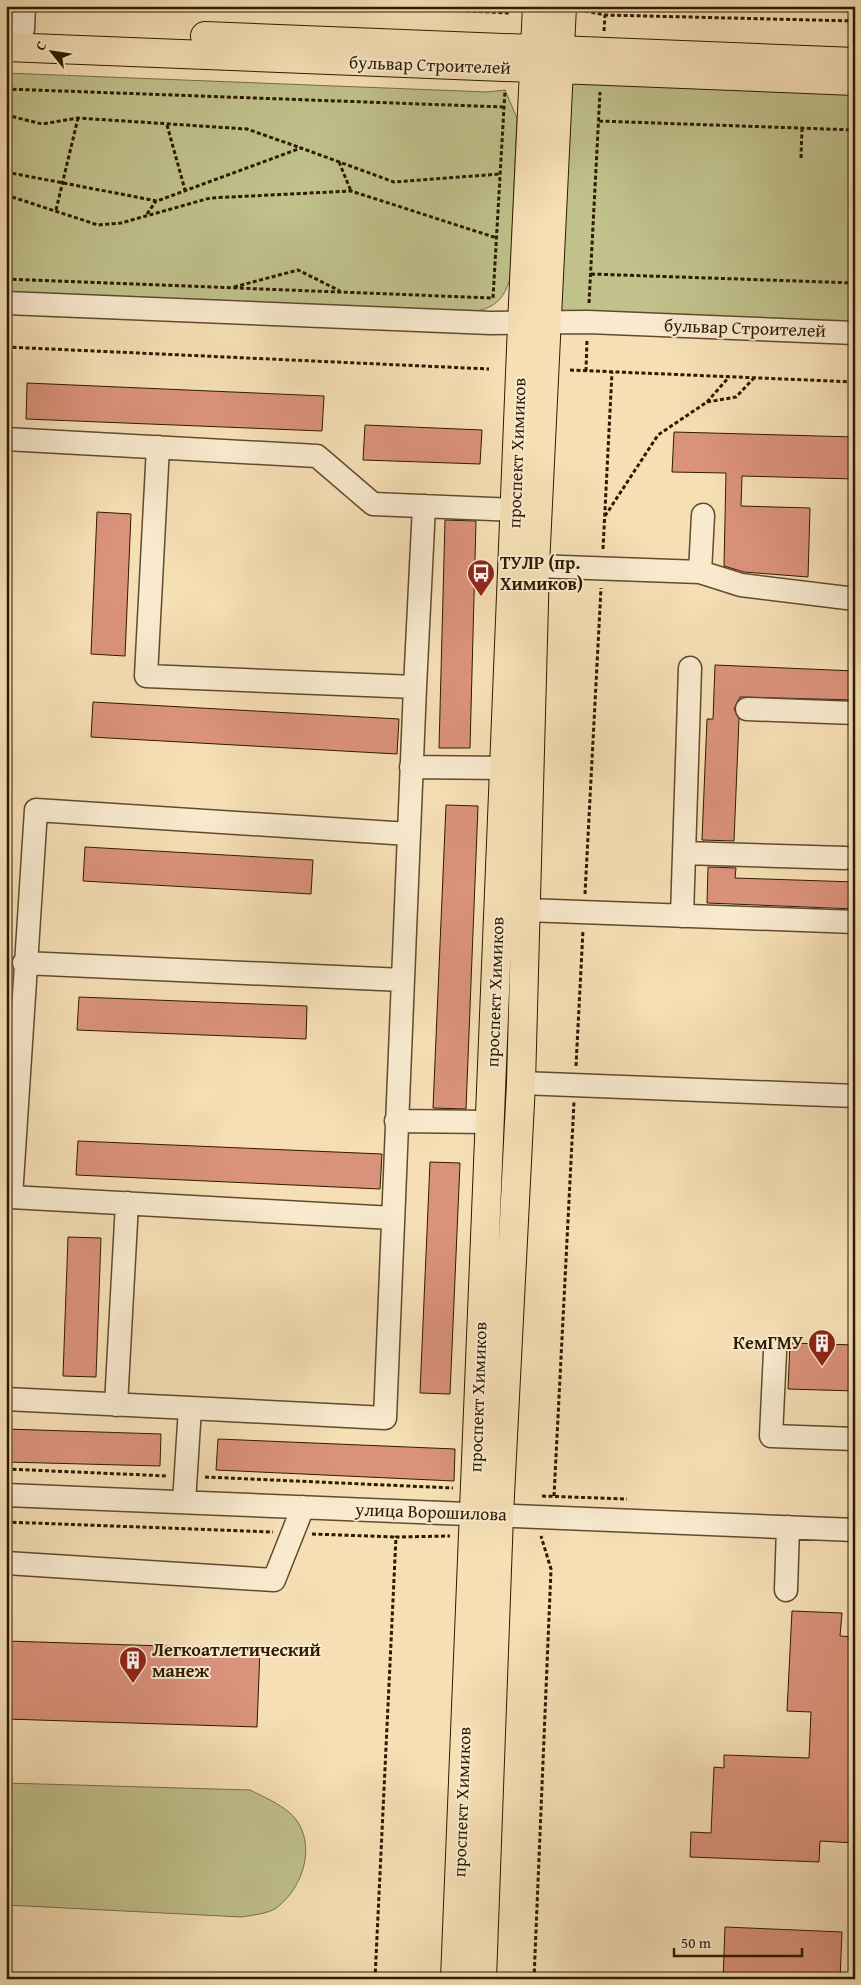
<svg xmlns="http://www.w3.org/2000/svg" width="861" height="1985" viewBox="0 0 861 1985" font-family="'Gentium Book Plus',serif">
<rect width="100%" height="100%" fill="#f6dfb5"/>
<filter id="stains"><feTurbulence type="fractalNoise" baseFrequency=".004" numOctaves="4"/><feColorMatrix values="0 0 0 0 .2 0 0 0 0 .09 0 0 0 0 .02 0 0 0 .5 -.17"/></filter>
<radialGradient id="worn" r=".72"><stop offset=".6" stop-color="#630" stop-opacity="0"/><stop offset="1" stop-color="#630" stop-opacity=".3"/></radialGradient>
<!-- green -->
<path fill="#c0c18b" stroke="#776e46" d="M559 69 855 81V333L547 324Z
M6 73 487 92 505 90 517 118 510 279C503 301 493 309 471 312L6 293Z
M6 1783 250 1790C264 1797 278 1803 290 1813 319 1840 304 1888 276 1908 268 1914 251 1915 242 1917L6 1905Z"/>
<!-- building -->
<path fill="#db927c" stroke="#2e1a00" d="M27 383 324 396 322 431 26 419Z
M365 425 482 430 480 464 363 460Z
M674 432 855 437V479L742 476 741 506 810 508 808 577 744 572 724 566 726 473 672 472Z
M97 512 131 514 125 656 91 654Z
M445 520 476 521 470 748H439Z
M715 665 855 671V700L740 697 734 709 739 719 734 841 702 840 707 719H713Z
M93 702 399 719 397 754 91 737Z
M446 805 478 806 466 1109 433 1108Z
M85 847 313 860 311 894 83 881Z
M708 867 736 868 735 878 855 882V909L707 903Z
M79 997 307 1006 306 1039 77 1030Z
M78 1141 382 1154 380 1189 76 1175Z
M430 1162 460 1163 450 1394 420 1393Z
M68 1237 101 1238 96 1377 63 1376Z
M790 1343 855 1345V1391L788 1389Z
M6 1429 161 1434 160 1466 6 1462Z
M218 1439 455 1449 454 1481 216 1470Z
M792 1611 842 1613 840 1636 855 1637V1843L820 1841 819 1862 690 1857 691 1832 711 1833 714 1767 724 1768V1755L809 1758 811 1712 787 1711Z
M6 1641 260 1649 257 1727 6 1719Z
M725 1927 842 1932 840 1979H723Z"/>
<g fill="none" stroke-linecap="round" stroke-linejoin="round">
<!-- minor casing -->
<g stroke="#604b2d" stroke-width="25">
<path id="minor" d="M23 29 24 6
M6 303 491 323 588 322 855 333
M6 439 317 456 373 504 515 510
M158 447 146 676 415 687 424 506
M535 566 700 572 703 515
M700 572 741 585 855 599
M747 709 855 713
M411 767 504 768
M684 853 845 858
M526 910 855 922
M682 916 690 668
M24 963 403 980
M521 1083 855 1096
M396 1121 489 1122
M393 1218 11 1197 36 810 409 834
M775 1352 771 1436 855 1439
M6 1399 190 1408
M116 1405 127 1203
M6 1495 855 1530
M184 1502 190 1408 385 1418 415 687
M6 1563 274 1580 303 1507
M786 1590 788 1527"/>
</g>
<!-- major casing -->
<g stroke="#2e1a00" stroke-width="30">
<path id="major" d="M205 36 855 62
M6 47 855 81
M455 1979 522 324 537 6
M482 1979 499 1515 521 1083 535 566 562 6"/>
</g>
<!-- path -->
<path stroke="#2e1a00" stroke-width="3" stroke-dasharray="4 2.5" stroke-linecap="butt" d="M362 6 510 13
M585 11 605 15 855 21
M604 31 605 15
M6 89 504 107
M6 115 42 124 78 118 247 129 301 148
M599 121 855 130
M167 125 185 190
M801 158 802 128
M339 162 351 191
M6 172 157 201 301 148 394 182 500 174
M6 195 98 225 121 223 210 198 351 191 497 238
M56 210 78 118
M147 214 156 201
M6 244 8 279
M591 274 855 283
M6 279 493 298 505 90
M234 287 298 270 340 291
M589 303 600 92
M6 347 489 369
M570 370 855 382
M586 371 587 339
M707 402 729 377
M605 516 658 435 707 402 736 397 754 378
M603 549 612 372
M585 894 601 588
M576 1066 583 930
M6 1469 168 1476
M205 1477 453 1488
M542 1496 627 1499
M554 1496 574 1102
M6 1522 273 1532
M312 1534 396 1537
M375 1979 396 1537 450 1536
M534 1979 551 1569 541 1536"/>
<!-- minor -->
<use href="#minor" stroke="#f9eacf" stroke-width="22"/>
<!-- major -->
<use href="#major" stroke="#f6dfb5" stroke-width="28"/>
</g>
<!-- icons -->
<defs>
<g id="bus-pin" transform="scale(1.4375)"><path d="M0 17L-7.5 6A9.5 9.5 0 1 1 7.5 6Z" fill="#8f2418" stroke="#f9eacf"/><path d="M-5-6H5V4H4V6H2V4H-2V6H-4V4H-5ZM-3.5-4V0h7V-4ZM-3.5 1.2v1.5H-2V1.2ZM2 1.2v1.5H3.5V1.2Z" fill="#fff"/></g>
<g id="building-pin" transform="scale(1.4375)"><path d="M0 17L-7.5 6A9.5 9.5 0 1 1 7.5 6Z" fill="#8f2418" stroke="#f9eacf"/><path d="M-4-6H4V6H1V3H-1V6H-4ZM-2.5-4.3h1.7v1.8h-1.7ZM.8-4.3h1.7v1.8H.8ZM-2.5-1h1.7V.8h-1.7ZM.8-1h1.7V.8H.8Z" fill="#fff"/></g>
</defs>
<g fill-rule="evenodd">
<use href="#bus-pin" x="481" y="573"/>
<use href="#building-pin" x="822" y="1343"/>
<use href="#building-pin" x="133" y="1660"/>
</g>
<g text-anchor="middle" stroke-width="4" stroke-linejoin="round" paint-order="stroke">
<!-- street labels -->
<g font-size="18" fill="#2e1a00" stroke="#f9eacf">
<text transform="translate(430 65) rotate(2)" y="6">бульвар Строителей</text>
<text transform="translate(745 328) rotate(2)" y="6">бульвар Строителей</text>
<text transform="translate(517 453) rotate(-88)" y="6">проспект Химиков</text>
<text transform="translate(495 992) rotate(-88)" y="6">проспект Химиков</text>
<text transform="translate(478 1397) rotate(-88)" y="6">проспект Химиков</text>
<text transform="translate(431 1512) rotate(2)" y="6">улица Ворошилова</text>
<text transform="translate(462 1802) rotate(-88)" y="6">проспект Химиков</text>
</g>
<!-- poi labels -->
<g font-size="18" font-weight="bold" fill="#2e1a00" stroke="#f9eacf" text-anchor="start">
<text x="500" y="569">ТУЛР (пр.<tspan x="500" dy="21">Химиков)</tspan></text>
<text x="803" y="1349" text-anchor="end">КемГМУ</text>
<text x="152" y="1656">Легкоатлетический<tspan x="152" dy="21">манеж</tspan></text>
</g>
</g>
<!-- margin -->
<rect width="861" height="1985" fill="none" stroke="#f6dfb5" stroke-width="25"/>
<rect x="8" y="8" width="846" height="1970" fill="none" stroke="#2e1a00" stroke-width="2.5"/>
<rect x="12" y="12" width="836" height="1960" fill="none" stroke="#2e1a00"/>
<!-- north arrow -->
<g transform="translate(52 52) rotate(300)" stroke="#f9eacf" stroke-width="4" paint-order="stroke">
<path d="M0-4L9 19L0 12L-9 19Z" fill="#2e1a00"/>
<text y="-8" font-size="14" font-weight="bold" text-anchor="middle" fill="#2e1a00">С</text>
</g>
<!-- scale -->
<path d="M674 1948v8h128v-8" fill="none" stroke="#2e1a00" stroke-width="2.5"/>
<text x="681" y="1948" font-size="15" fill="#2e1a00" stroke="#f9eacf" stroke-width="4" paint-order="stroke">50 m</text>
<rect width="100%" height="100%" filter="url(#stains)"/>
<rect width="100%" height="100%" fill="url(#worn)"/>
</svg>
